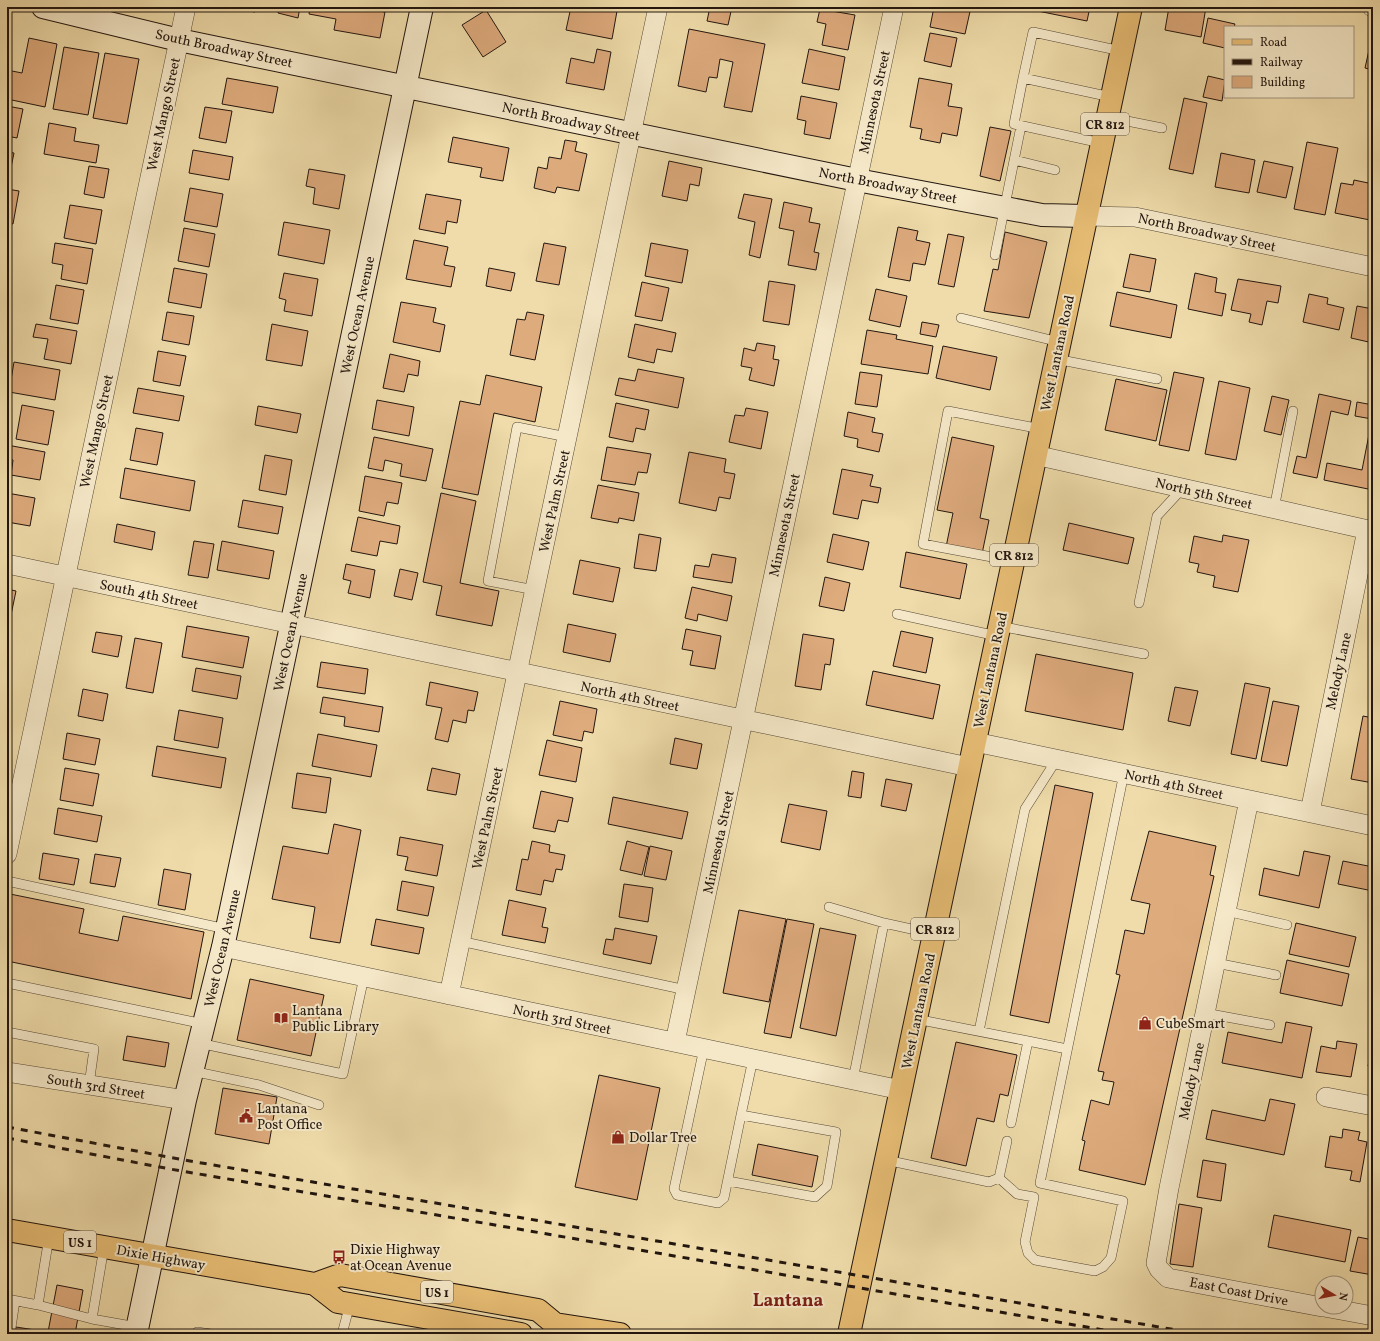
<svg xmlns="http://www.w3.org/2000/svg" width="1380" height="1341" viewBox="0 0 1380 1341" font-family="Vollkorn,serif">
<rect width="100%" height="100%" fill="#efdcaa"/>
<filter id="stains"><feTurbulence type="fractalNoise" baseFrequency=".005" numOctaves="4"/><feColorMatrix values="0 0 0 0 .2 0 0 0 0 .09 0 0 0 0 .02 0 0 0 .5 -.17"/></filter>
<radialGradient id="worn" r=".72"><stop offset=".6" stop-color="#630" stop-opacity="0"/><stop offset="1" stop-color="#630" stop-opacity=".3"/></radialGradient>
<!-- building -->
<path fill="#deab7d" stroke="#22160f" d="M226 7H256L255 12Z
M279 7H300L298 18 278 13Z
M310 7H356L385 12 380 38 334 30 336 19 309 14Z
M571 7H595L617 11 612 39 566 30Z
M710 7H732L728 25 707 21Z
M934 7H971L965 34 930 27Z
M1018 7H1090L1087 21Z
M1169 7H1206L1201 37 1165 30Z
M820 9 855 15 848 50 822 45 826 24 817 22Z
M486 10 506 42 483 57 462 25Z
M1208 18 1235 24 1234 27H1225V48L1203 43Z
M689 29 765 44 752 112 724 107 733 62 720 59 717 78 709 77 706 92 678 86Z
M930 33 957 38 951 67 924 61Z
M29 38 57 44 45 107 7 99V70L22 73Z
M1371 41 1373 42V70L1365 68Z
M64 47 99 53 88 115 53 109Z
M597 49 611 52 604 90 566 83 571 58 594 63Z
M809 49 845 57 839 90 802 83Z
M105 53 139 59 127 124 93 118Z
M1208 76 1225 80 1222 101 1203 97Z
M227 78 278 87 273 113 222 104Z
M919 78 952 84 948 106 962 108 957 136 942 133 940 143 920 139 922 129 910 127Z
M801 96 837 103 830 139 804 134 806 121 797 119Z
M1184 98 1207 103 1193 174 1169 169Z
M7 106 23 109 17 138 7 136Z
M205 107 232 111 226 143 199 138Z
M49 123 76 128 74 141 99 145 96 163 44 154Z
M990 127 1011 131 1000 181 980 176Z
M453 137 509 148 503 181 480 177 482 168 448 162Z
M565 140 577 142 575 151 587 154 579 191 557 187 555 193 534 188 538 167 547 169 549 157 561 159Z
M1307 142 1338 148 1325 215 1294 209Z
M193 150 233 157 229 180 189 173Z
M7 152 14 153 8 182H7Z
M1221 153 1255 160 1249 193 1215 187Z
M669 161 702 168 699 186 690 184 687 201 662 196Z
M1264 161 1293 167 1286 198 1257 192Z
M89 166 109 169 104 198 84 194Z
M309 169 345 175 339 209 313 204 315 188 306 186Z
M1354 180 1373 184V206L1370 220 1335 213 1341 183 1353 185Z
M190 188 223 194 217 227 184 221Z
M7 189 19 191 13 224 7 223Z
M426 194 461 200 457 223 447 221 445 234 419 229Z
M744 194 772 199 760 258 749 255 755 222 738 218Z
M784 202 812 208 809 222 820 224 814 252 819 253 816 270 788 265 794 231 779 228Z
M70 205 102 210 96 244 64 238Z
M284 222 330 230 324 264 278 255Z
M898 227 918 231 916 240 930 243 925 265 913 263 910 281 888 277Z
M184 228 215 234 209 267 178 261Z
M1005 232 1047 242 1029 318 984 311 993 269 998 270Z
M948 234 964 237 954 287 938 284Z
M414 240 448 247 444 265 455 267 451 287 406 279Z
M55 243 93 249 87 284 61 279 63 265 52 263Z
M544 243 566 247 559 285 536 281Z
M651 243 688 250 682 283 645 276Z
M1130 254 1156 259 1150 292 1123 287Z
M174 268 207 274 201 308 168 302Z
M489 268 515 273 511 291 486 286Z
M284 273 318 279 312 316 284 311 286 300 279 298Z
M1195 273 1217 278 1215 292 1226 294 1222 316 1188 309Z
M1238 279 1281 286 1278 303 1267 301 1262 325 1249 322 1251 314 1231 310Z
M769 281 795 285 789 325 763 321Z
M642 282 669 288 662 321 635 316Z
M56 285 84 290 78 324 50 319Z
M876 289 907 296 900 327 869 320Z
M1117 292 1177 305 1171 338 1110 326Z
M1309 294 1328 298 1327 304 1344 308 1339 330 1303 322Z
M401 302 436 308 433 322 445 325 440 352 393 342Z
M1357 306 1373 309V343L1351 338Z
M167 312 194 316 189 345 162 340Z
M527 312 544 315 535 360 510 355 517 319 525 320Z
M922 322 939 325 936 337 920 334Z
M36 324 77 331 71 364 44 359 48 339 33 337Z
M272 324 308 331 302 366 266 360Z
M635 324 676 333 672 352 657 349 654 363 628 357Z
M867 330 897 335 896 339 933 346 928 374 861 364Z
M757 343 775 346 773 359 779 360 774 386 749 380 752 368 741 366 744 348 755 351Z
M943 346 997 357 990 390 936 378Z
M158 351 186 356 180 386 153 381Z
M390 354 420 361 418 376 408 374 404 392 383 388Z
M14 362 60 370 55 400 9 392Z
M638 369 684 378 678 408 615 395 619 378 635 381Z
M860 372 882 375 877 407 855 404Z
M1174 372 1204 378 1189 451 1159 445Z
M486 375 542 387 535 422 494 413 478 495 442 488 460 401 480 405Z
M1116 379 1167 390 1156 441 1105 430Z
M1219 381 1250 388 1236 460 1205 454Z
M138 388 184 396 179 421 133 413Z
M1319 394 1351 401 1348 415 1331 411 1317 478 1293 473 1297 456 1306 458Z
M1272 396 1289 400 1281 435 1264 431Z
M377 400 414 407 409 436 372 429Z
M1357 402 1373 405V490L1324 480 1327 463 1362 470 1372 419 1355 416Z
M616 403 649 410 645 430 636 428 633 442 609 437Z
M22 405 54 411 48 445 16 439Z
M258 406 301 414 297 433 255 425Z
M746 408 768 412 761 449 729 442 735 415 744 416Z
M848 412 875 418 872 432 883 434 879 452 857 447 858 439 844 436Z
M136 428 163 433 157 465 130 460Z
M374 437 433 449 426 481 400 476 402 464 385 460 383 471 368 468Z
M952 437 994 446 980 518 989 520 982 554 946 547 953 513 937 510Z
M7 445 45 452 40 480 11 475 13 460 7 459Z
M607 447 651 454 647 473 638 472 635 485 601 480Z
M689 452 726 459 724 472 735 474 730 499 719 497 716 511 679 503Z
M265 455 292 460 286 495 259 490Z
M125 468 195 481 190 511 120 498Z
M842 469 873 475 870 486 881 488 878 503 862 500 858 519 833 514Z
M365 476 402 483 398 504 387 502 384 516 359 511Z
M598 485 639 493 634 521 619 518 618 523 591 518Z
M7 493 35 498 30 526 7 522Z
M441 493 476 501 460 583 499 591 492 626 436 615 442 586 423 582Z
M243 500 283 507 278 534 238 527Z
M358 517 400 526 397 544 380 541 377 556 351 551Z
M1069 523 1134 538 1128 564 1063 550Z
M117 524 155 532 152 550 114 542Z
M639 534 661 538 656 571 634 568Z
M833 534 869 542 863 570 827 562Z
M1223 535 1249 540 1238 592 1213 587 1215 576 1197 572 1199 564 1189 562 1194 536 1222 542Z
M194 541 214 544 208 578 188 575Z
M222 541 274 551 269 579 217 570Z
M906 552 967 564 960 599 900 587Z
M712 554 736 558 732 583 693 577 695 565 709 567Z
M580 560 620 568 613 602 573 594Z
M346 564 375 570 370 598 348 593 351 581 343 579Z
M400 569 418 573 412 600 394 596Z
M825 577 850 583 844 611 819 606Z
M692 587 732 596 727 621 698 614 697 621 685 618Z
M7 589 16 591 11 615 7 614Z
M568 624 616 634 610 662 563 652Z
M187 626 249 637 243 668 182 657Z
M686 629 721 636 715 669 690 665 693 651 682 649Z
M901 631 933 638 926 673 893 666Z
M96 632 122 636 118 657 92 652Z
M803 634 834 639 830 665 825 664 821 690 795 686Z
M135 638 162 643 153 693 126 688Z
M1036 654 1133 673 1123 730 1025 711Z
M321 662 368 669 365 694 317 687Z
M196 668 241 676 237 699 192 691Z
M873 671 940 685 933 719 866 705Z
M430 682 478 692 474 711 468 710 466 723 453 720 448 742 435 739 442 708 426 705Z
M1245 683 1270 688 1256 759 1231 754Z
M1175 687 1198 691 1190 726 1168 721Z
M83 689 108 694 103 721 78 716Z
M323 697 383 707 379 732 344 726 345 717 320 713Z
M560 701 597 709 593 733 584 731 582 741 553 735Z
M1273 701 1299 706 1287 766 1261 761Z
M179 710 223 718 218 748 174 740Z
M1363 716 1373 718V783L1351 779Z
M67 733 100 739 95 765 63 759Z
M318 734 377 745 371 777 312 766Z
M675 738 702 744 697 769 670 764Z
M547 740 582 748 576 782 539 775Z
M157 746 226 758 221 788 152 776Z
M65 768 99 774 93 806 60 800Z
M432 768 460 774 456 795 427 790Z
M852 771 864 773 861 798 848 796Z
M297 773 331 778 326 813 292 808Z
M886 779 912 784 906 811 881 806Z
M1055 785 1093 793 1049 1023 1010 1015Z
M541 791 573 798 568 822 558 820 555 832 533 828Z
M613 797 688 812 682 839 608 824Z
M789 804 827 811 820 850 781 842Z
M58 808 102 816 97 842 54 834Z
M334 824 361 830 340 943 310 938 315 907 272 899 283 846 328 854Z
M1149 831 1216 846 1210 875 1214 876 1145 1185 1079 1170 1085 1141 1082 1140 1091 1100 1109 1105 1114 1082 1102 1080 1104 1072 1098 1071 1120 975 1116 974 1125 930 1144 934 1150 904 1131 900Z
M400 837 443 845 437 876 405 870 408 857 397 855Z
M532 841 550 845 549 852 565 855 562 870 556 869 553 882 544 880 541 895 516 890 522 859 528 860Z
M627 841 649 847 642 875 620 870Z
M650 846 672 851 666 880 644 876Z
M1304 851 1330 856 1319 908 1259 895 1264 868 1299 876Z
M43 853 79 859 74 885 39 879Z
M95 854 121 858 115 887 90 883Z
M1343 861 1373 867V891L1338 884Z
M164 869 191 874 185 910 158 905Z
M402 881 434 887 428 916 397 910Z
M624 884 653 888 648 922 619 917Z
M10 894 84 909 79 933 118 941 123 916 204 932 191 999 7 961V910Z
M509 900 546 908 542 927 548 928 545 943 502 935Z
M739 910 786 919 769 1002 723 993Z
M376 919 424 928 419 954 371 945Z
M787 919 814 924 791 1038 764 1033Z
M1296 923 1356 937 1349 967 1289 954Z
M615 928 657 936 651 964 603 954 606 939 613 940Z
M820 928 856 935 836 1036 800 1028Z
M1287 960 1349 974 1342 1006 1280 993Z
M250 979 324 995 311 1056 237 1040Z
M1286 1022 1312 1027 1302 1078 1222 1063 1228 1032 1282 1043Z
M127 1036 169 1043 165 1067 123 1060Z
M1337 1041 1357 1044 1351 1077 1316 1072 1321 1046 1336 1049Z
M956 1042 1017 1055 1008 1096 1000 1094 994 1122 977 1118 966 1166 931 1158Z
M1373 1045V1082L1369 1081 1372 1067 1368 1066Z
M599 1075 660 1088 637 1200 575 1187Z
M223 1088 277 1097 269 1144 215 1134Z
M1270 1099 1295 1104 1284 1155 1206 1139 1212 1110 1265 1121Z
M1343 1129 1360 1132 1358 1140 1367 1142 1360 1182 1350 1180 1352 1171 1325 1167 1330 1136 1342 1138Z
M758 1144 818 1156 812 1187 752 1175Z
M1203 1160 1226 1164 1221 1201 1197 1197Z
M1179 1204 1202 1208 1193 1267 1170 1264Z
M1274 1215 1351 1230 1345 1262 1268 1247Z
M1358 1237 1373 1240V1275L1350 1271Z
M57 1285 83 1290 75 1334 48 1332Z
M16 1327 48 1332 57 1334H15Z"/>
<g fill="none" stroke-linecap="round" stroke-linejoin="round">
<!-- lane casing -->
<g stroke="#554836" stroke-width="10">
<path id="lane" d="M1023 78 1014 124 1101 143
M1111 97 1023 78 1033 32 1121 51
M1107 117 1162 128
M1014 160 1055 170
M995 255 1021 126
M961 318 1059 342
M1056 359 1157 379
M1274 509 1293 411
M1013 561 923 544 948 411 1041 429
M535 590 488 581 517 427 567 437
M1139 603 1157 516 1182 489
M897 614 997 636
M999 626 1144 654
M7 881 226 929
M829 907 884 923 934 934
M1226 911 1287 925
M460 941 686 990
M1216 963 1276 975
M7 983 204 1024
M1205 1013 1270 1025
M916 1019 1028 1041 1011 1123
M979 1031 1025 809 1057 759
M7 1032 94 1049 89 1085
M1028 1041 1067 1049
M199 1043 343 1074 364 977
M704 1048 674 1189 677 1195 718 1203 724 1198 741 1115 836 1132 827 1186 815 1197 728 1181
M192 1071 259 1085 319 1105
M853 1080 884 923
M741 1115 753 1059
M886 1160 989 1182 999 1178 1007 1141
M999 1178 1017 1194 1034 1197 1025 1242 1028 1253 1035 1260 1095 1271 1103 1267 1111 1258 1123 1201 1040 1183 1124 773
M104 1247 92 1319 137 1327
M7 1299 38 1305 49 1237
M38 1305 92 1319
M10 1334 15 1301
M196 1334 197 1332 211 1334
M342 1334 350 1304
M434 1334 436 1319"/>
</g>
<!-- street casing -->
<g stroke="#554836" stroke-width="20">
<path id="street" d="M1372 7H1373
M1085 216 1135 217 1373 267
M1035 455 1373 531
M7 564 969 767
M975 742 1373 826
M1249 800 1169 1188 1156 1263 1159 1269 1168 1278 1322 1307
M1310 812 1367 530
M7 854 186 7
M223 947 901 1090
M449 995 658 7
M675 1042 894 7
M7 1072 185 1100
M1326 1097 1373 1106
M1324 1307 1373 1316"/>
</g>
<!-- secondary casing -->
<g stroke="#22160f" stroke-width="24">
<path id="secondary" d="M43 7 179 40 857 180 1042 215 1085 216
M136 1334 185 1100 223 947 422 7"/>
</g>
<!-- primary casing -->
<g stroke="#22160f" stroke-width="24">
<path id="primary" d="M7 1230 315 1284 338 1302 521 1334
M315 1284 340 1275 538 1310 555 1324 620 1334
M849 1334 1131 7"/>
</g>
<!-- lane -->
<use href="#lane" stroke="#f5e8c8" stroke-width="9"/>
<!-- street -->
<use href="#street" stroke="#f5e8c8" stroke-width="19"/>
<!-- secondary -->
<use href="#secondary" stroke="#f5e8c8" stroke-width="22"/>
<!-- primary -->
<use href="#primary" stroke="#e8be75" stroke-width="22"/>
<!-- rail -->
<path stroke="#22160f" stroke-width="3" stroke-dasharray="7 7" stroke-linecap="butt" d="M7 1127 190 1161 1200 1334
M7 1138 170 1169 1127 1334"/>
</g>
<!-- icons -->
<defs>
<g id="library-bare" transform="scale(1.08)"><path d="M-6-4Q-3-5.5-.7-3.5V5Q-3 3-6 4ZM6-4Q3-5.5 .7-3.5V5Q3 3 6 4Z" fill="#8f2418" stroke="#f5e8c8" stroke-width="2.5" paint-order="stroke"/></g>
<g id="shop-bare" transform="scale(1.08)"><path d="M-5-2.5h2.3a2.7 3.5 0 0 1 5.4 0H5L5.5 6h-11ZM-1.5-2.5h3a1.5 2.3 0 0 0-3 0Z" fill="#8f2418" stroke="#f5e8c8" stroke-width="2.5" paint-order="stroke"/></g>
<g id="civic-bare" transform="scale(1.08)"><path d="M-.6-6.5H3V-4.5H.6V-3L4-1V1h2V6H-6V1h2V-1L-.6-3ZM-1.2 2.5V6h2.4V2.5Z" fill="#8f2418" stroke="#f5e8c8" stroke-width="2.5" paint-order="stroke"/></g>
<g id="bus-bare" transform="scale(1.08)"><path d="M-5-6H5V4H4V6H2V4H-2V6H-4V4H-5ZM-3.5-4V0h7V-4ZM-3.5 1.2v1.5H-2V1.2ZM2 1.2v1.5H3.5V1.2Z" fill="#8f2418" stroke="#f5e8c8" stroke-width="2.5" paint-order="stroke"/></g>
</defs>
<g fill-rule="evenodd">
<use href="#library-bare" x="281" y="1018"/>
<use href="#shop-bare" x="1145" y="1023"/>
<use href="#civic-bare" x="246" y="1116"/>
<use href="#shop-bare" x="618" y="1137"/>
<use href="#bus-bare" x="339" y="1257"/>
</g>
<g text-anchor="middle" stroke-width="4" stroke-linejoin="round" paint-order="stroke">
<!-- shield labels -->
<g fill="#f5e8c8" stroke="#615546" stroke-width="1">
<rect x="1081" y="113" width="48" height="22" rx="3"/>
<rect x="990" y="544" width="48" height="22" rx="3"/>
<rect x="911" y="918" width="48" height="22" rx="3"/>
<rect x="64" y="1231" width="32" height="22" rx="3"/>
<rect x="421" y="1281" width="32" height="22" rx="3"/>
</g>
<g font-size="13" font-weight="bold" fill="#22160f">
<text x="1105" y="129">CR 812</text>
<text x="1014" y="560">CR 812</text>
<text x="935" y="934">CR 812</text>
<text x="80" y="1247">US 1</text>
<text x="437" y="1297">US 1</text>
</g>
<!-- street labels -->
<g font-size="14" fill="#22160f" stroke="#f5e8c8">
<text transform="translate(224 48) rotate(12)" y="5">South Broadway Street</text>
<text transform="translate(874 102) rotate(-78)" y="5">Minnesota Street</text>
<text transform="translate(163 114) rotate(-78)" y="5">West Mango Street</text>
<text transform="translate(571 121) rotate(12)" y="5">North Broadway Street</text>
<text transform="translate(888 185) rotate(11)" y="5">North Broadway Street</text>
<text transform="translate(1207 232) rotate(12)" y="5">North Broadway Street</text>
<text transform="translate(357 315) rotate(-78)" y="5">West Ocean Avenue</text>
<text transform="translate(1057 353) rotate(-78)" y="5">West Lantana Road</text>
<text transform="translate(96 431) rotate(-78)" y="5">West Mango Street</text>
<text transform="translate(1204 493) rotate(13)" y="5">North 5th Street</text>
<text transform="translate(554 501) rotate(-78)" y="5">West Palm Street</text>
<text transform="translate(784 525) rotate(-78)" y="5">Minnesota Street</text>
<text transform="translate(149 594) rotate(12)" y="5">South 4th Street</text>
<text transform="translate(290 632) rotate(-78)" y="5">West Ocean Avenue</text>
<text transform="translate(990 670) rotate(-78)" y="5">West Lantana Road</text>
<text transform="translate(1338 671) rotate(-78)" y="5">Melody Lane</text>
<text transform="translate(630 696) rotate(12)" y="5">North 4th Street</text>
<text transform="translate(1174 784) rotate(12)" y="5">North 4th Street</text>
<text transform="translate(487 818) rotate(-78)" y="5">West Palm Street</text>
<text transform="translate(718 842) rotate(-78)" y="5">Minnesota Street</text>
<text transform="translate(222 948) rotate(-77)" y="5">West Ocean Avenue</text>
<text transform="translate(918 1011) rotate(-78)" y="5">West Lantana Road</text>
<text transform="translate(562 1019) rotate(12)" y="5">North 3rd Street</text>
<text transform="translate(1191 1081) rotate(-78)" y="5">Melody Lane</text>
<text transform="translate(96 1086) rotate(9)" y="5">South 3rd Street</text>
<text transform="translate(161 1257) rotate(10)" y="5">Dixie Highway</text>
<text transform="translate(1239 1291) rotate(11)" y="5">East Coast Drive</text>
</g>
<!-- poi labels -->
<g font-size="14" fill="#22160f" stroke="#f5e8c8" text-anchor="start">
<text x="292" y="1015">Lantana<tspan x="292" dy="16">Public Library</tspan></text>
<text x="1156" y="1028">CubeSmart</text>
<text x="257" y="1113">Lantana<tspan x="257" dy="16">Post Office</tspan></text>
<text x="629" y="1142">Dollar Tree</text>
<text x="350" y="1254">Dixie Highway<tspan x="350" dy="16">at Ocean Avenue</tspan></text>
</g>
<!-- district labels -->
<g font-size="18" font-weight="bold" fill="#7a1f14" stroke="#f5e8c8">
<text x="788" y="1306">Lantana</text>
</g>
</g>
<!-- margin -->
<rect width="1380" height="1341" fill="none" stroke="#efdcaa" stroke-width="24"/>
<rect x="8" y="8" width="1364" height="1325" fill="none" stroke="#22160f" stroke-width="2"/>
<rect x="12" y="12" width="1356" height="1317" fill="none" stroke="#22160f"/>
<!-- legend -->
<rect x="1224" y="26" width="130" height="72" fill="#f5e8c8" stroke="#a1947e"/>
<rect x="1232" y="39" width="20" height="6" fill="#e8be75" stroke="#a1947e"/>
<text x="1260" y="46" font-size="12" fill="#22160f">Road</text>
<rect x="1232" y="59" width="20" height="6" fill="#22160f" stroke="#a1947e"/>
<text x="1260" y="66" font-size="12" fill="#22160f">Railway</text>
<rect x="1232" y="76" width="20" height="12" fill="#deab7d" stroke="#a1947e"/>
<text x="1260" y="86" font-size="12" fill="#22160f">Building</text>
<!-- north arrow -->
<g transform="translate(1334 1295) rotate(100)"><circle r="19" fill="#f5e8c8" stroke="#a1947e"/>
<path d="M0-3L7 15L0 10L-7 15Z" fill="#8f2418"/>
<text y="-6" font-size="11" font-weight="bold" text-anchor="middle" fill="#22160f">N</text>
</g>
<rect width="100%" height="100%" filter="url(#stains)"/>
<rect width="100%" height="100%" fill="url(#worn)"/>
</svg>
